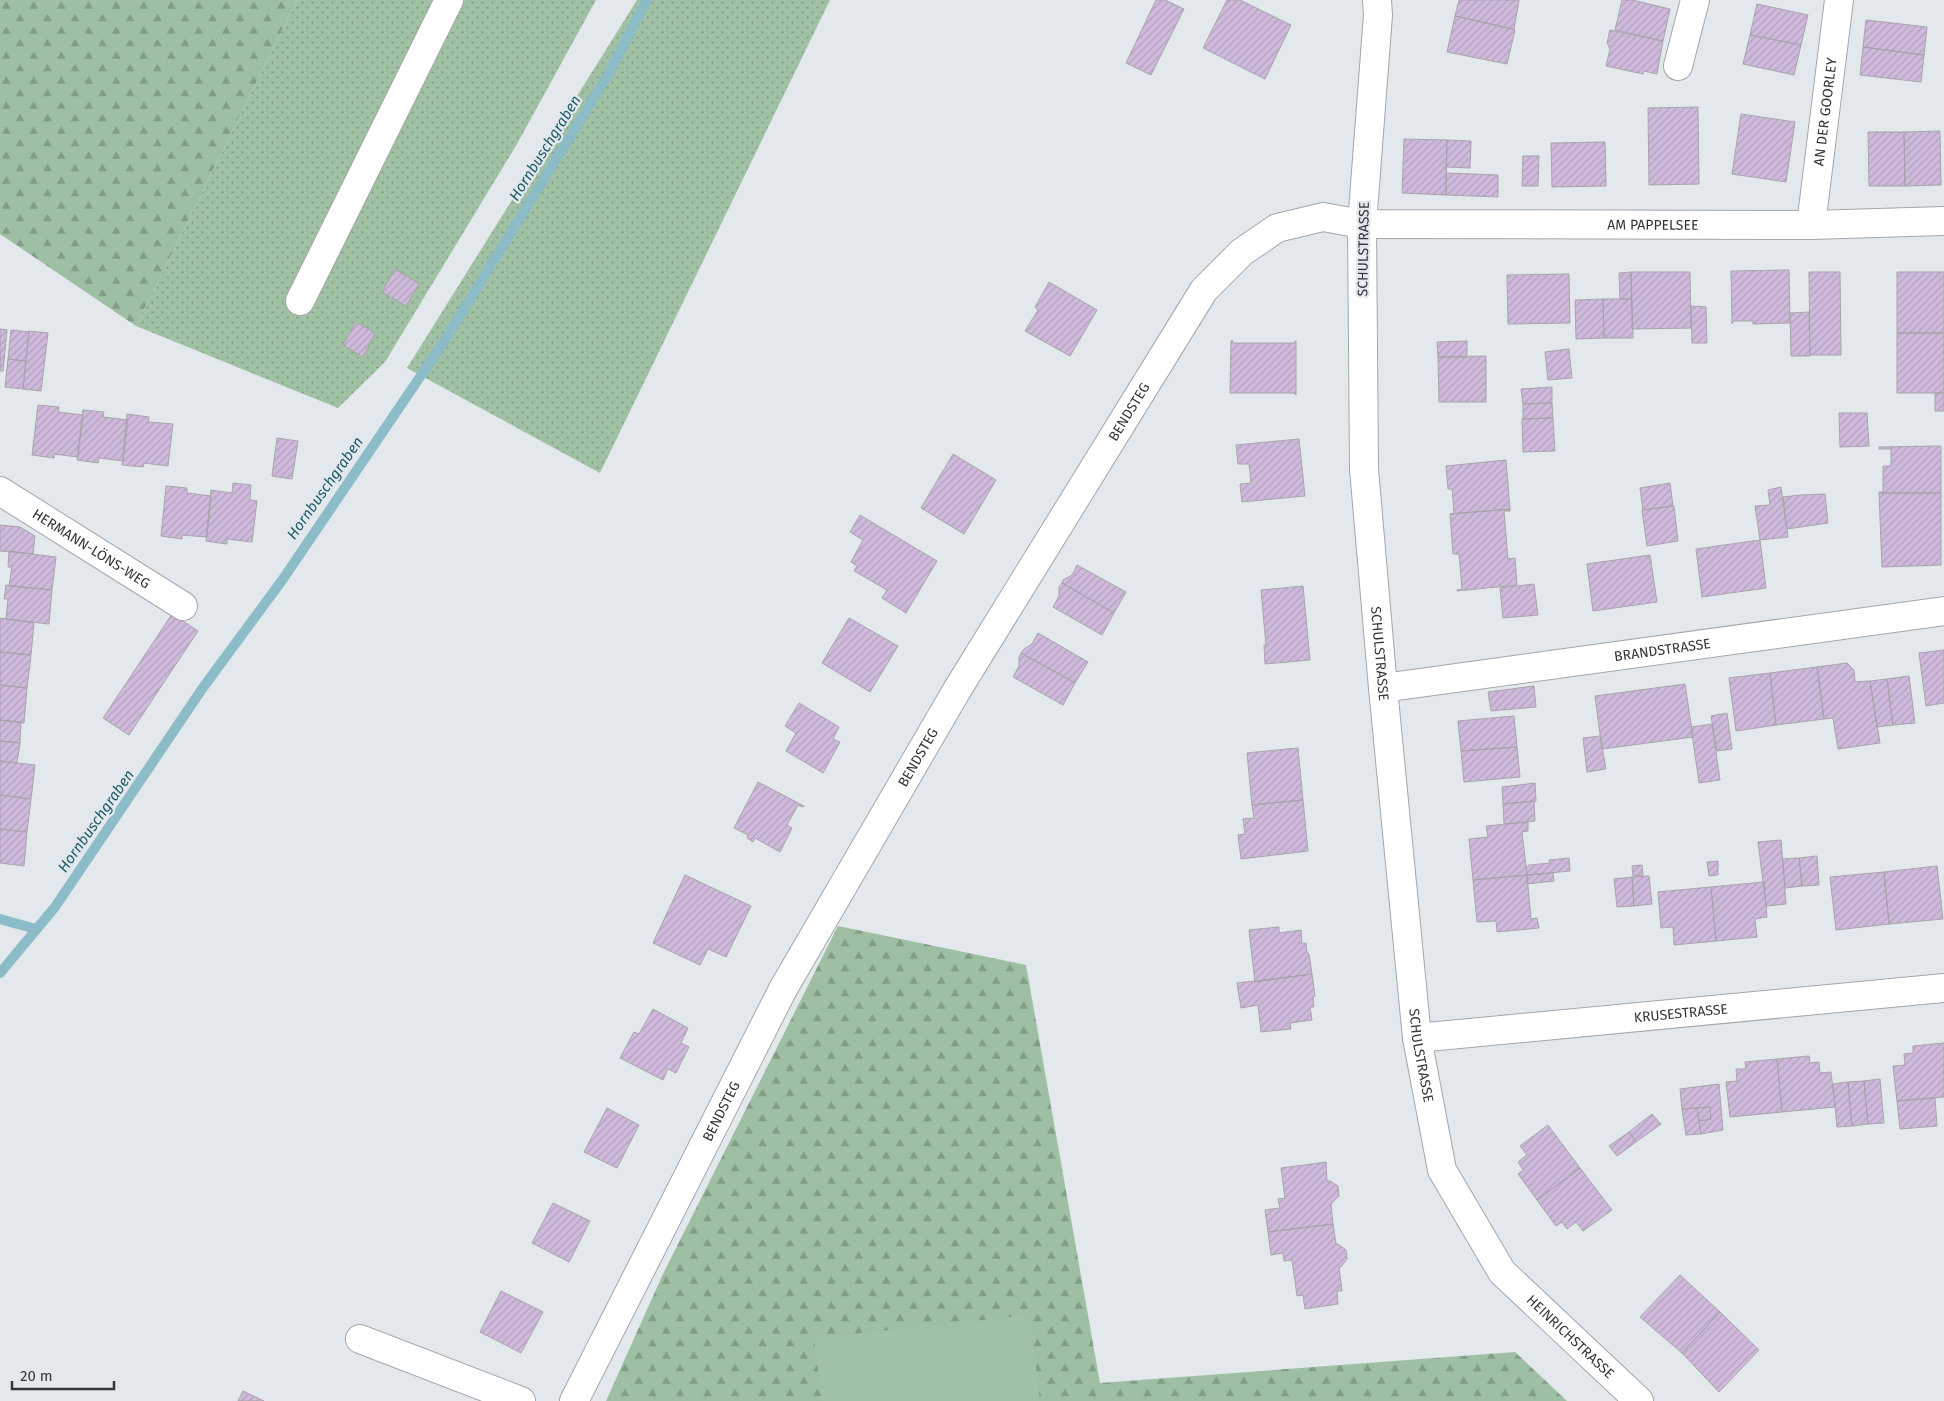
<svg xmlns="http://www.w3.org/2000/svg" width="1944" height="1401" viewBox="0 0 1944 1401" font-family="'Fira Sans',sans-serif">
<defs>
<pattern id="forest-firs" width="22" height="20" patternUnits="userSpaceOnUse" patternTransform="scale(1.25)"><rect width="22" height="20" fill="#9ebfa3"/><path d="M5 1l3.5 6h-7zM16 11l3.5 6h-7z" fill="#829c86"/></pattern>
<pattern id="park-dots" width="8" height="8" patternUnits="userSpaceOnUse" patternTransform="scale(1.25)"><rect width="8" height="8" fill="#a1c1a5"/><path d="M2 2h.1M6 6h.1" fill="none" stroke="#849e87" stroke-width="1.8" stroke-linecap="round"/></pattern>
<pattern id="building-hatch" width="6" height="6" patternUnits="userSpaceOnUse" patternTransform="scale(1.25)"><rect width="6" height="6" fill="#cfbadc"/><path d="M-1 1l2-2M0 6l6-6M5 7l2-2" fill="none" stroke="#b2a0bd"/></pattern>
</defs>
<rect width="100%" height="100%" fill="#e3e8ec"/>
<!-- forest -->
<path fill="url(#forest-firs)" d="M0 0H297L136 326 0 234Z
M838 926 1026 965 1100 1383 1515 1352 1567 1401H606L663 1274Z"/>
<!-- park -->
<path fill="url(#park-dots)" d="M297 0H596L517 144 385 362 338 408 136 326Z
M637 0H830L600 473 407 368Z"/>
<!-- pitch -->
<path fill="#a1c1a5" d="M1030 1315 1040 1401H822L814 1338Z"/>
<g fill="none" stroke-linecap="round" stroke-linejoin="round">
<!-- stream -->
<path stroke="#8dbcc9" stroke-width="10" d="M0 919 36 929
M0 973 55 907 202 689 283 579 445 340 608 75 647 0"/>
</g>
<!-- building -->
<path fill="url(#building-hatch)" stroke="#a7a4a9" d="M1156 0H1165L1184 9 1151 75 1126 63Z
M1227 0H1240L1291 25 1265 79 1203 48Z
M1459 0H1519L1514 29 1455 16Z
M1622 0H1632L1670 9 1663 41 1615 30Z
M1757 4 1808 15 1801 45 1750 35Z
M1455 16 1515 30 1507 64 1447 52Z
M1866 20 1927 27 1924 55 1863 47Z
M1610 30 1663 41 1657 74 1644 71 1643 74 1606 66 1610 49 1607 43Z
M1750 35 1801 45 1794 75 1743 64Z
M1863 47 1924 55 1921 82 1860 75Z
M1698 107 1699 184 1649 185 1648 108Z
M1741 114 1795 122 1786 182 1732 174Z
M1940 131 1941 185 1905 186 1904 132Z
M1868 132H1904L1905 186H1869Z
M1404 139 1447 140 1446 195 1402 193Z
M1447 140 1471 141 1470 168 1446 167Z
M1605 142 1606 186 1552 187 1551 143Z
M1523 156H1539L1538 186H1522Z
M1446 173 1498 175V197L1446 195Z
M395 269 419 284 406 306 382 292Z
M1789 270 1790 323 1753 324V321H1733L1732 324 1731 271Z
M1631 272H1690L1691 328 1632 329Z
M1631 272 1632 299H1620L1619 273Z
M1809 272H1840L1841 355H1810Z
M1897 272H1944V333H1897Z
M1569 274 1570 323 1508 324 1507 275Z
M1049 282 1097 310 1070 356 1025 331 1038 310 1035 307Z
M1603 299 1604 338 1576 339 1575 300Z
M1603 299H1632L1633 338H1604Z
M1691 306 1706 307 1707 343H1692Z
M1809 312 1810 356H1791L1790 313Z
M356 322 375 333 363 357 343 345Z
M0 329 7 330 3 371H0Z
M11 330 29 332 26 361 8 359Z
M29 331 48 333 41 391 23 389Z
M1897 333H1944V393H1897Z
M1232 340 1233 343H1295V341H1296V395L1294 393H1230L1231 341Z
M1467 341V357H1438L1437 342Z
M1569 349 1572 378 1548 380 1545 352Z
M1486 356V402H1439L1438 357Z
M8 359 26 361 23 389 5 387Z
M1552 387V403L1523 404 1521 389Z
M1935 393H1944V411H1935Z
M1552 403 1553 418 1523 419V404Z
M38 405 59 407 58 412 83 415 78 457 54 454V458L32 455Z
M83 410 104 412 103 417 128 420 123 461 99 458 98 463 77 460Z
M1839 413H1867L1869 446 1840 447Z
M127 414 149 417 148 422 173 424 168 466 144 463 143 467 122 465Z
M1553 418 1555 451 1523 452 1522 419Z
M277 438 298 441 292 479 272 476Z
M1299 439 1305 496 1242 502 1240 484 1251 483 1249 464H1238L1236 445Z
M1941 446V493H1879V492H1883V466H1891V449H1879V447Z
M953 454 996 480 964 534 921 508Z
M1506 460 1510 509 1450 514 1454 513 1452 489H1448L1446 466Z
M233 483 251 485 250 500 257 501 252 542 227 539V544L206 541 211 490 232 493Z
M1670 483 1673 506 1643 510 1640 488Z
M166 486 187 488V493L211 496 207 537 182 535V539L161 536Z
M1781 487 1788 537 1760 540 1755 506 1770 505 1768 490Z
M1879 493H1941V565L1882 567Z
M1825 494 1828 523 1787 529 1783 497 1800 495Z
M1674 506 1678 541 1647 546 1642 510Z
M1510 509V511H1504L1508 559 1515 558 1517 585 1457 591V590L1462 589 1459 554H1453L1450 514Z
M860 515 937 561 906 613 882 598 887 590 854 571 857 566 851 562 863 540 850 532Z
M0 525 20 527 35 536 33 554 0 551Z
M1760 540 1766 588 1702 597 1696 549Z
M9 551 56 557 52 590 9 586 12 567H8Z
M1650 555 1657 602 1593 611 1587 564Z
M1077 565 1126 592 1114 613 1062 583 1063 580 1072 575Z
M1062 583 1114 613 1102 635 1053 607 1059 596V587Z
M1534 584 1538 615 1503 618 1500 588Z
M6 585 52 590 49 624 6 619 8 599H4Z
M1303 586 1310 660 1265 664 1264 645H1266L1261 590Z
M172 614 198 631 129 735 103 718Z
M0 618 34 623 31 655 0 652Z
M849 618 898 646 870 692 822 663Z
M1038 633 1088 662 1075 683 1021 653 1024 649 1032 644Z
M1944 650V703L1926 706 1919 653Z
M0 652 31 655 27 688 0 685Z
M1021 653 1075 683 1063 705 1013 677 1019 666V657Z
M1847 663 1854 670 1855 682 1870 681 1880 743 1838 749 1833 718 1824 719 1817 667Z
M1817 667 1824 719 1776 725 1770 673Z
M1770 673 1776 725 1736 731 1729 678Z
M1909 676 1915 723 1893 725 1887 679Z
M1887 679 1893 725 1877 727 1870 681Z
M1685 684 1693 737 1602 749 1595 696Z
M0 685 27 688 24 723 0 720Z
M1534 686 1536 707 1491 711 1488 692Z
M799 703 839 727 833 739 840 742 823 773 786 751 796 733 785 726Z
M1727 713 1732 749 1717 751 1711 716Z
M1514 716 1517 747 1461 751 1458 721Z
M0 720 21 722 20 743 0 741Z
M1712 724 1720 780 1699 783 1691 727Z
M1600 736 1606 769 1587 772 1583 738Z
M0 741 20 743 17 763 0 761Z
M1517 747 1520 777 1464 782 1461 751Z
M1298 748 1303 800 1252 805 1247 753Z
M0 761 35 765 31 799 0 795Z
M758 782 804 806 803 807 798 805 787 825 792 828 780 852 755 838 753 842 747 838 748 835 734 828Z
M1535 783 1536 801 1503 804 1502 787Z
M0 795 31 799 27 832 0 829Z
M1303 800 1308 851 1241 859 1238 835 1245 834 1243 819 1254 818 1252 805Z
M1534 801 1535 821 1504 824 1503 804Z
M1528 822V831L1522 832 1527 875 1473 880 1469 839 1488 837 1486 826Z
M0 829 27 832 24 866 0 863Z
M1781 840 1786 904 1766 906 1758 842Z
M1817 856 1819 885 1802 886 1799 858Z
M1569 858 1570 871 1527 875 1526 867 1529 865 1550 863 1549 860Z
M1799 858 1802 886 1785 888 1783 859Z
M1718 861V875L1709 876 1707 862Z
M1642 865 1643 875 1633 876 1632 866Z
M1937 866 1943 919 1889 924 1884 872Z
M1884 872 1889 924 1836 930 1830 877Z
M1553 873 1554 881 1527 884V875Z
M685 875 751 906 726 957 708 949 700 965 653 943Z
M1527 875 1531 919 1537 918 1539 928 1497 932 1496 921 1477 922 1473 880Z
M1649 876 1652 904 1634 906 1632 877Z
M1632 877 1634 906 1617 907 1614 879Z
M1764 882 1767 917 1755 919 1757 937 1716 941 1711 887Z
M1711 887 1716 941 1674 945 1673 927 1661 928 1658 892Z
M1279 927V933L1301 930 1302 944 1306 943 1307 952 1309 954 1312 974 1255 982 1249 930Z
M1312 974 1315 996 1313 998 1314 1007H1310L1312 1020 1290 1023 1291 1029 1261 1032 1258 1005 1241 1008 1237 983Z
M653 1009 688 1028 681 1043 689 1047 676 1073 668 1069 663 1080 620 1058 634 1032 639 1034Z
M1944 1043V1097L1897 1101 1893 1066 1905 1065 1904 1054 1913 1053V1046Z
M1809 1056 1810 1063 1819 1062 1820 1073 1831 1072 1835 1107 1782 1112 1777 1059Z
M1777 1059 1782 1112 1730 1117 1726 1082 1737 1081 1736 1069H1746L1745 1062Z
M1880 1079 1884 1123 1868 1124 1864 1081Z
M1864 1081 1868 1124 1852 1126 1848 1082Z
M1848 1082 1852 1126 1837 1127 1833 1084Z
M1719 1084 1723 1130 1701 1134 1699 1121 1711 1119 1710 1107 1682 1109 1680 1089Z
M1935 1098 1937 1126 1900 1129 1897 1101Z
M1710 1107 1711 1119 1699 1121 1697 1108Z
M607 1108 639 1125 617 1168 584 1152Z
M1697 1108 1701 1134 1686 1135 1682 1109Z
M1652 1114 1661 1124 1636 1142 1629 1132Z
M1548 1125 1580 1168 1537 1200 1518 1174 1523 1170 1518 1162 1527 1155 1520 1146Z
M1629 1132 1636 1142 1617 1156 1609 1146Z
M1326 1162 1327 1181H1330L1338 1186 1339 1196 1331 1204 1333 1224 1268 1232 1265 1210 1280 1208 1278 1199 1285 1198 1281 1168Z
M1580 1168 1612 1210 1583 1231 1576 1222 1567 1229 1562 1222 1556 1226 1537 1200Z
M553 1203 590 1221 569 1262 532 1243Z
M1333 1224 1336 1244H1338L1346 1250 1347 1259 1341 1267H1339L1342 1291H1337L1338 1304 1305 1309 1303 1295 1297 1296 1292 1260 1284 1261 1283 1253 1271 1255 1268 1232Z
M1680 1275 1720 1312 1682 1353 1640 1317Z
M501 1291 543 1312 521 1353 480 1332Z
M1720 1312 1759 1350 1719 1392 1682 1353Z
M243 1391 264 1401H238Z"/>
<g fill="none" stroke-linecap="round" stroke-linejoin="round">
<!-- minor casing -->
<g stroke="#a3a7ab" stroke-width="30">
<g id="minor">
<path id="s1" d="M1377 0 1378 15 1362 224 1364 469 1383 688 1417 1038 1442 1170 1502 1272 1639 1401"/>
<path d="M1678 66 1695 0"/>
<path id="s2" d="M1811 225 1839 0"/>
<path d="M300 301 449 0"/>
<path id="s3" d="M0 491 183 606"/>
<path id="s4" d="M1383 688 1944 611"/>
<path id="s5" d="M1417 1038 1944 988"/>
<path d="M360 1339 521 1401"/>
<path id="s6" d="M574 1401 783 989 957 690 1204 290 1242 252 1277 228 1323 217 1362 224 1811 225 1944 221"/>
</g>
</g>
<!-- minor -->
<use href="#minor" stroke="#fff" stroke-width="28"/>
</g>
<g text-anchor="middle" stroke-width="4.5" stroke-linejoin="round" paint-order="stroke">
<!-- street labels -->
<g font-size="14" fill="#343537" stroke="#e3e8ec">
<text dy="5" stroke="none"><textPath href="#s2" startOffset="114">AN DER GOORLEY</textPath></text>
<text dy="5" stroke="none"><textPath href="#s6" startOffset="1752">AM PAPPELSEE</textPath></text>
<text transform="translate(1363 249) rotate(-89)" y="5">SCHULSTRASSE</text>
<text dy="5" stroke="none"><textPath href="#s6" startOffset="1135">BENDSTEG</textPath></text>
<text dy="5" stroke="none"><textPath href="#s3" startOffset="108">HERMANN-LÖNS-WEG</textPath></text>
<text dy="5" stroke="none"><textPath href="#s4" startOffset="282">BRANDSTRASSE</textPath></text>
<text dy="5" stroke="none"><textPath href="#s1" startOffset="655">SCHULSTRASSE</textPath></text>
<text dy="5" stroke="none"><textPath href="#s6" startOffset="730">BENDSTEG</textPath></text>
<text dy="5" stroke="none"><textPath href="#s5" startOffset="265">KRUSESTRASSE</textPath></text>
<text dy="5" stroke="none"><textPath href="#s1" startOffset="1059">SCHULSTRASSE</textPath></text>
<text dy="5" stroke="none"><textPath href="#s6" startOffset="325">BENDSTEG</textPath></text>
<text dy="5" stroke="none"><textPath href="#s1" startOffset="1388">HEINRICHSTRASSE</textPath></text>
</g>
<!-- water labels -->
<g font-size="15" font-style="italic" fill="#1d5b6a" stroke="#e3e8ec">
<text transform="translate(545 148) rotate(-58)" y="5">Hornbuschgraben</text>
<text transform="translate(325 488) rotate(-55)" y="5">Hornbuschgraben</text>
<text transform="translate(96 821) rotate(-55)" y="5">Hornbuschgraben</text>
</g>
</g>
<!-- scale -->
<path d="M12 1381v8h102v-8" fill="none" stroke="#343537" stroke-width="2.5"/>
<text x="20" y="1381" font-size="15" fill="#343537" stroke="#e3e8ec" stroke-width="4" paint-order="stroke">20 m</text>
</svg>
